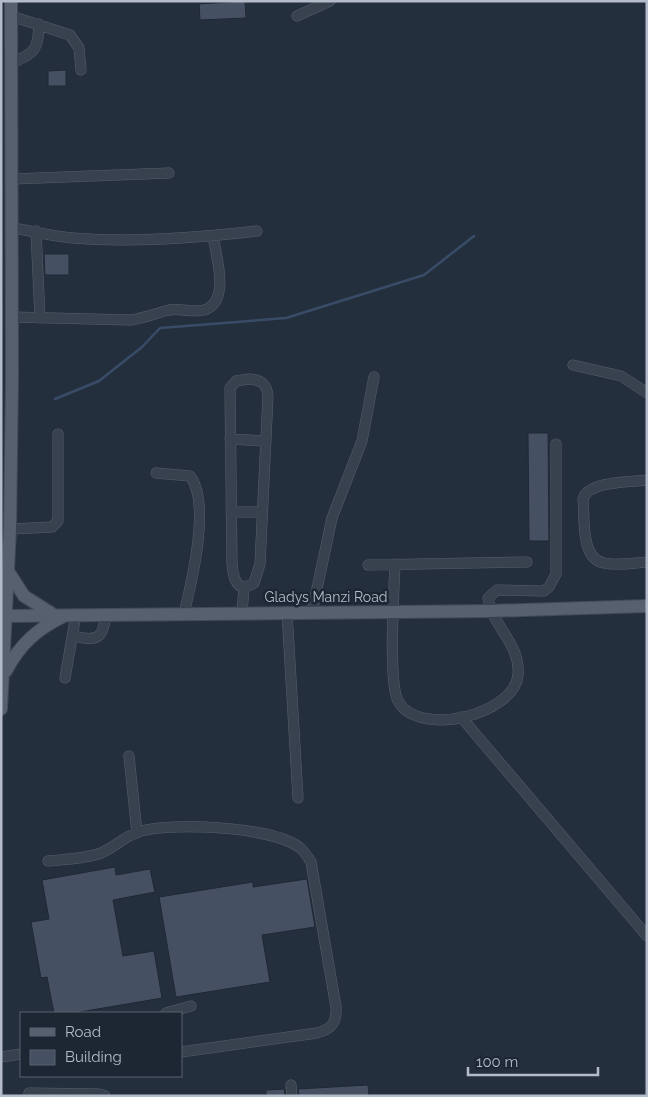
<svg xmlns="http://www.w3.org/2000/svg" width="648" height="1097" viewBox="0 0 648 1097" font-family="Raleway,sans-serif">
<rect width="100%" height="100%" fill="#242f3e"/>
<g fill="none" stroke-linecap="round" stroke-linejoin="round">
<!-- stream -->
<path stroke="#394c67" stroke-width="2.5" d="M55 399 99 381 142 347 160 328 286 318 424 275 474 236"/>
</g>
<!-- building -->
<path fill="#455162" stroke="#1f2835" d="M245 1 246 18 200 20 199 4Z
M66 70V86H48V71Z
M44 254H69V275H45Z
M528 433H548L549 541H529Z
M115 867 116 875 150 869 155 892 113 900 123 956 154 951 162 998 74 1013H54L47 977 41 978 31 922 49 919 42 880Z
M307 879 315 927 262 935 270 982 176 997 159 897 253 882V887Z
M368 1085 369 1096H299L298 1089Z
M284 1089 285 1096H266V1090Z"/>
<g fill="none" stroke-linecap="round" stroke-linejoin="round">
<!-- minor casing -->
<g stroke="#565f6c" stroke-width="11">
<path id="minor" d="M11 16 70 35 79 48 81 70
M297 16 330 1
M12 63C35 53 38 50 39 24
M13 179 169 173
M13 228C33 231 53 237 73 238 134 243 197 238 257 231
M36 231 40 318
M12 317 131 320C145 318 156 313 169 310 180 308 193 313 204 310 231 302 216 256 213 236
M573 365 621 376 647 393
M249 379C261 380 267 384 268 396L260 564 254 583C237 594 233 578 232 564L230 388 236 381Z
M230 439 265 441
M156 473 190 476C211 503 192 581 184 613
M647 480C630 482 588 481 583 499 585 517 580 559 604 563 617 566 633 563 647 562
M231 512H262
M10 529 52 527 58 521V434
M395 564C394 589 388 682 398 701 419 739 515 714 518 675 521 644 492 626 488 598L497 590 544 591 549 587 556 574V444
M368 565 527 562
M287 612 298 798
M312 612 332 518 362 441 374 377
M242 613 244 587
M74 636C98 642 103 638 106 614
M65 678 76 614
M461 717 647 936
M129 756 137 833
M48 861C65 859 85 859 101 853 115 847 126 835 141 831 174 822 272 827 299 847 304 851 308 857 311 862L336 1007C337 1022 332 1029 317 1033L181 1052
M166 1013 191 1006
M1 1057 21 1054
M291 1085 292 1096
M29 1093 99 1094 105 1096"/>
</g>
<!-- major casing -->
<g stroke="#414a57" stroke-width="14">
<path id="major" d="M8 571 24 596 51 613
M6 616 490 611 647 606
M6 671C20 644 37 629 64 616
M1 709 10 529 12 378 11 1"/>
</g>
<!-- minor -->
<use href="#minor" stroke="#38414e" stroke-width="10"/>
<!-- major -->
<use href="#major" stroke="#56606e" stroke-width="12"/>
</g>
<g text-anchor="middle" stroke-width="5" stroke-linejoin="round" paint-order="stroke">
<!-- street labels -->
<g font-size="14" fill="#b4bcc9" stroke="#1d2633">
<text x="326" y="602">Gladys Manzi Road</text>
</g>
</g>
<!-- border -->
<rect width="648" height="1097" fill="none" stroke="#b4bcc9" stroke-width="5"/>
<!-- legend -->
<rect x="20" y="1012" width="162" height="65" fill="#1d2633" stroke="#59626f"/>
<rect x="30" y="1028" width="25" height="8" fill="#56606e" stroke="#59626f"/>
<text x="65" y="1037" font-size="15" fill="#b4bcc9">Road</text>
<rect x="30" y="1050" width="25" height="15" fill="#455162" stroke="#59626f"/>
<text x="65" y="1062" font-size="15" fill="#b4bcc9">Building</text>
<!-- scale -->
<path d="M468 1067v8h130v-8" fill="none" stroke="#b4bcc9" stroke-width="2.5"/>
<text x="476" y="1067" font-size="15" fill="#b4bcc9" stroke="#1d2633" stroke-width="4" paint-order="stroke">100 m</text>
</svg>
